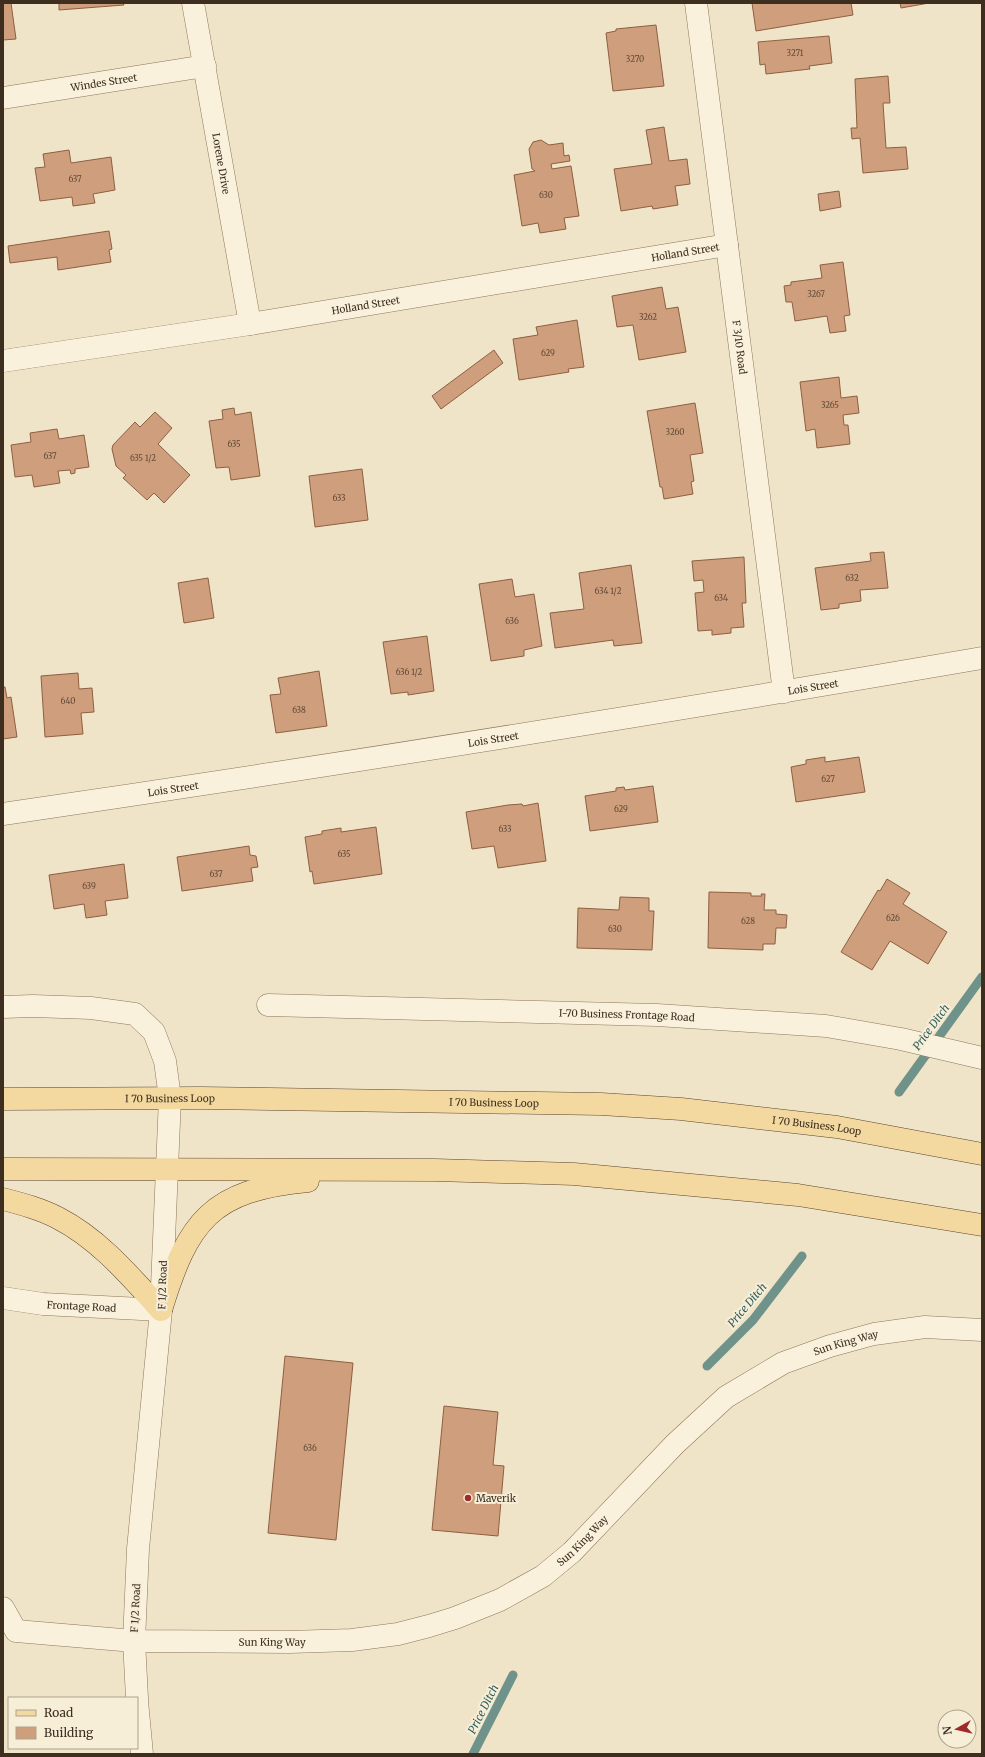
<svg xmlns="http://www.w3.org/2000/svg" width="985" height="1757" viewBox="0 0 985 1757" font-family="Merriweather,serif">
<rect width="100%" height="100%" fill="#f0e4c8"/>
<g fill="none" stroke-linecap="round" stroke-linejoin="round">
<!-- stream -->
<path stroke="#6f938a" stroke-width="9" d="M899 1092 982 977
M707 1366 753 1320 802 1256
M473 1754 513 1675"/>
</g>
<!-- building -->
<path fill="#cf9f7d" stroke="#8d5f41" d="M3 3H11L16 39 3 40Z
M59 3H123L124 5 59 10Z
M752 3H851L853 15 756 31Z
M900 3H929L901 8Z
M656 25 664 86 613 91 606 33 616 31V29Z
M829 36 832 63 809 66 810 69 766 74 765 64 760 65 758 42Z
M888 76 890 103H883L886 148 906 147 908 169 863 173 860 138 852 139 851 128H857L855 79Z
M664 127 669 161 687 159 690 184 675 186 678 205 653 209 652 206 621 211 614 169 652 164 646 130Z
M541 140 549 145 563 143 564 156 569 155 570 161 551 164 552 169 571 166 579 216 564 218 566 229 540 233 538 223 522 226 514 175 535 171 532 169 529 149 533 142Z
M69 150 71 163 111 157 115 190 93 194 95 203 73 206 72 197 40 201 35 168 45 167 43 154Z
M839 191 841 207 820 211 818 194Z
M109 231 112 249 109 250 111 262 58 270 57 257 10 263 8 246Z
M843 262 850 315 844 316 846 331 830 333 827 316 795 321 792 302H786L784 286 791 285V282L822 278 820 265Z
M662 287 666 309 678 307 686 352 639 360 633 325 617 327 612 296Z
M577 320 584 367 568 369 569 372 519 380 513 339 538 335 536 327Z
M494 350 503 363 441 409 432 396Z
M839 377 841 398 857 396 859 413 843 415 844 425H848L850 444 817 448 815 429 806 431 800 382Z
M695 403 703 453 690 455 694 481 691 482 693 494 664 499 662 487H660L647 411Z
M234 408 235 415 251 412 260 476 231 480 229 467 216 468 209 421 223 419 222 410Z
M155 412 172 428 158 444 190 475 164 503 154 493 147 500 123 478 126 475 116 466 112 449 113 445 135 422 140 427Z
M57 429 59 439 84 435 89 467 75 469V473L71 474 70 470 58 471 60 483 34 487 32 475 15 477 11 445 31 442 30 433Z
M362 469 368 520 315 527 309 476Z
M884 552 888 588 860 590 861 601 839 604V608L821 610 815 568 871 561 870 553Z
M744 557 746 603H742L744 627 731 628V633L712 635V630L698 631 695 593 704 592 703 580 694 581 692 561Z
M631 565 642 643 614 646 613 640 555 648 550 613 584 609 579 573Z
M208 578 214 618 184 623 178 583Z
M512 579 515 597 534 594 542 646 524 650V656L491 661 479 584Z
M427 636 434 691 408 695V692L391 694 383 642Z
M319 671 327 726 276 733 270 695 281 694 278 678Z
M78 673 79 689 92 688 94 712 81 713 83 734 45 737 41 676Z
M3 687H5L7 698 11 697 17 737 3 739Z
M825 757V762L859 757 865 792 796 802 791 767 806 764V760Z
M653 786 658 822 590 831 585 796 616 791V788L624 787 625 790Z
M538 803 546 861 498 868 494 846 472 849 466 812 508 805 522 804 523 806Z
M376 827 382 874 314 884 312 871 310 872 305 837 322 834V831L341 828V832Z
M249 846 250 855 256 856 258 867 251 868 253 881 182 891 177 857Z
M124 864 128 898 105 901 107 915 86 918 84 904 54 909 49 875Z
M887 879 910 893 903 904 947 932 928 964 890 941 872 970 841 952 878 890 880 891Z
M709 892 751 893V896H762L761 894H765L764 910H776V914L787 915 786 928H776L775 944H763V950L708 948Z
M620 897 649 898V911H654L652 950 577 948 578 908 619 910Z
M285 1356 353 1363 336 1540 268 1533Z
M444 1406 498 1412 493 1465 504 1466 498 1536 432 1530Z"/>
<g fill="none" stroke-linecap="round" stroke-linejoin="round">
<!-- minor casing -->
<g stroke="#8d765c" stroke-width="23">
<g id="minor">
<path id="s1" d="M193 3 250 324"/>
<path id="s2" d="M696 3 784 692"/>
<path id="s3" d="M3 98 205 66"/>
<path id="s4" d="M3 361 250 324 727 245"/>
<path id="s5" d="M3 814C330 766 656 714 982 658"/>
<path id="s6" d="M268 1005 657 1015 826 1026 901 1039 982 1058"/>
<path d="M3 1007 33 1006 91 1008 135 1014 154 1032 165 1061 170 1098 161 1310 138 1549 134 1641 137 1698"/>
<path id="s7" d="M3 1298 43 1304 161 1310"/>
<path id="s8" d="M3 1608 16 1631 134 1641 290 1642 352 1640 398 1634 429 1626 455 1618 500 1600 543 1576 572 1552 675 1444 726 1397 783 1363 830 1346 874 1334 925 1327 982 1330"/>
<path d="M137 1701 142 1754"/>
</g>
</g>
<!-- major casing -->
<g stroke="#5b4430" stroke-width="23">
<g id="major">
<path id="s9" d="M3 1099 201 1098 601 1104 681 1109 837 1127 982 1154"/>
<path d="M3 1169 435 1170 574 1174 798 1195 982 1225"/>
<path d="M3 1199C22 1204 41 1209 58 1218 99 1239 130 1276 161 1310 188 1221 211 1190 308 1181"/>
</g>
</g>
<!-- minor -->
<use href="#minor" stroke="#faf1dc" stroke-width="22"/>
<!-- major -->
<use href="#major" stroke="#f3d9a0" stroke-width="22"/>
</g>
<!-- markers -->
<circle fill="#9e2a2b" stroke="#f7eed8" stroke-width="1.5" cx="468" cy="1498" r="4"/>
<g text-anchor="middle" stroke-width="4" stroke-linejoin="round" paint-order="stroke">
<!-- number labels -->
<g font-size="8" fill="#624a37">
<text x="795" y="56">3271</text>
<text x="635" y="62">3270</text>
<text x="75" y="182">637</text>
<text x="546" y="198">630</text>
<text x="816" y="297">3267</text>
<text x="648" y="320">3262</text>
<text x="548" y="356">629</text>
<text x="830" y="408">3265</text>
<text x="675" y="435">3260</text>
<text x="234" y="447">635</text>
<text x="50" y="459">637</text>
<text x="143" y="461">635 1/2</text>
<text x="339" y="501">633</text>
<text x="852" y="581">632</text>
<text x="608" y="594">634 1/2</text>
<text x="721" y="601">634</text>
<text x="512" y="624">636</text>
<text x="409" y="675">636 1/2</text>
<text x="68" y="704">640</text>
<text x="299" y="713">638</text>
<text x="828" y="782">627</text>
<text x="621" y="812">629</text>
<text x="505" y="832">633</text>
<text x="344" y="857">635</text>
<text x="216" y="877">637</text>
<text x="89" y="889">639</text>
<text x="893" y="921">626</text>
<text x="748" y="924">628</text>
<text x="615" y="932">630</text>
<text x="310" y="1451">636</text>
</g>
<!-- street labels -->
<g font-size="10" fill="#3d2e20" stroke="#f7eed8">
<text dy="4" stroke="none"><textPath href="#s3" startOffset="102">Windes Street</textPath></text>
<text dy="4" stroke="none"><textPath href="#s1" startOffset="163">Lorene Drive</textPath></text>
<text dy="4" stroke="none"><textPath href="#s4" startOffset="691">Holland Street</textPath></text>
<text dy="4" stroke="none"><textPath href="#s4" startOffset="367">Holland Street</textPath></text>
<text dy="4" stroke="none"><textPath href="#s2" startOffset="347">F 3/10 Road</textPath></text>
<text dy="4" stroke="none"><textPath href="#s5" startOffset="820">Lois Street</textPath></text>
<text dy="4" stroke="none"><textPath href="#s5" startOffset="496">Lois Street</textPath></text>
<text dy="4" stroke="none"><textPath href="#s5" startOffset="172">Lois Street</textPath></text>
<text dy="4" stroke="none"><textPath href="#s6" startOffset="359">I-70 Business Frontage Road</textPath></text>
<text dy="4" stroke="none"><textPath href="#s9" startOffset="167">I 70 Business Loop</textPath></text>
<text dy="4" stroke="none"><textPath href="#s9" startOffset="491">I 70 Business Loop</textPath></text>
<text dy="4" stroke="none"><textPath href="#s9" startOffset="815">I 70 Business Loop</textPath></text>
<text transform="translate(162 1285) rotate(-88)" y="4">F 1/2 Road</text>
<text dy="4" stroke="none"><textPath href="#s7" startOffset="79">Frontage Road</textPath></text>
<text dy="4" stroke="none"><textPath href="#s8" startOffset="955">Sun King Way</textPath></text>
<text dy="4" stroke="none"><textPath href="#s8" startOffset="619">Sun King Way</textPath></text>
<text transform="translate(135 1608) rotate(-87)" y="4">F 1/2 Road</text>
<text dy="4" stroke="none"><textPath href="#s8" startOffset="283">Sun King Way</textPath></text>
</g>
<!-- poi labels -->
<g font-size="10" fill="#3d2e20" stroke="#f7eed8" text-anchor="start">
<text x="476" y="1502">Maverik</text>
</g>
<!-- water labels -->
<g font-size="11" font-style="italic" fill="#2f5d5a" stroke="#f7eed8">
<text transform="translate(931 1027) rotate(-54)" y="4">Price Ditch</text>
<text transform="translate(747 1305) rotate(-50)" y="4">Price Ditch</text>
<text transform="translate(483 1709) rotate(-63)" y="4">Price Ditch</text>
</g>
</g>
<!-- border -->
<rect width="985" height="1757" fill="none" stroke="#3d2e20" stroke-width="8"/>
<!-- legend -->
<rect x="8" y="1697" width="130" height="52" fill="#f7eed8" stroke="#ada18e"/>
<rect x="16" y="1710" width="20" height="6" fill="#f3d9a0" stroke="#ada18e"/>
<text x="44" y="1717" font-size="12" fill="#3d2e20">Road</text>
<rect x="16" y="1727" width="20" height="12" fill="#cf9f7d" stroke="#ada18e"/>
<text x="44" y="1737" font-size="12" fill="#3d2e20">Building</text>
<!-- north arrow -->
<g transform="translate(957 1729) rotate(262)"><circle r="19" fill="#f7eed8" stroke="#ada18e"/>
<path d="M0-3L7 15L0 10L-7 15Z" fill="#9e2a2b"/>
<text y="-6" font-size="11" font-weight="bold" text-anchor="middle" fill="#3d2e20">N</text>
</g>
</svg>
